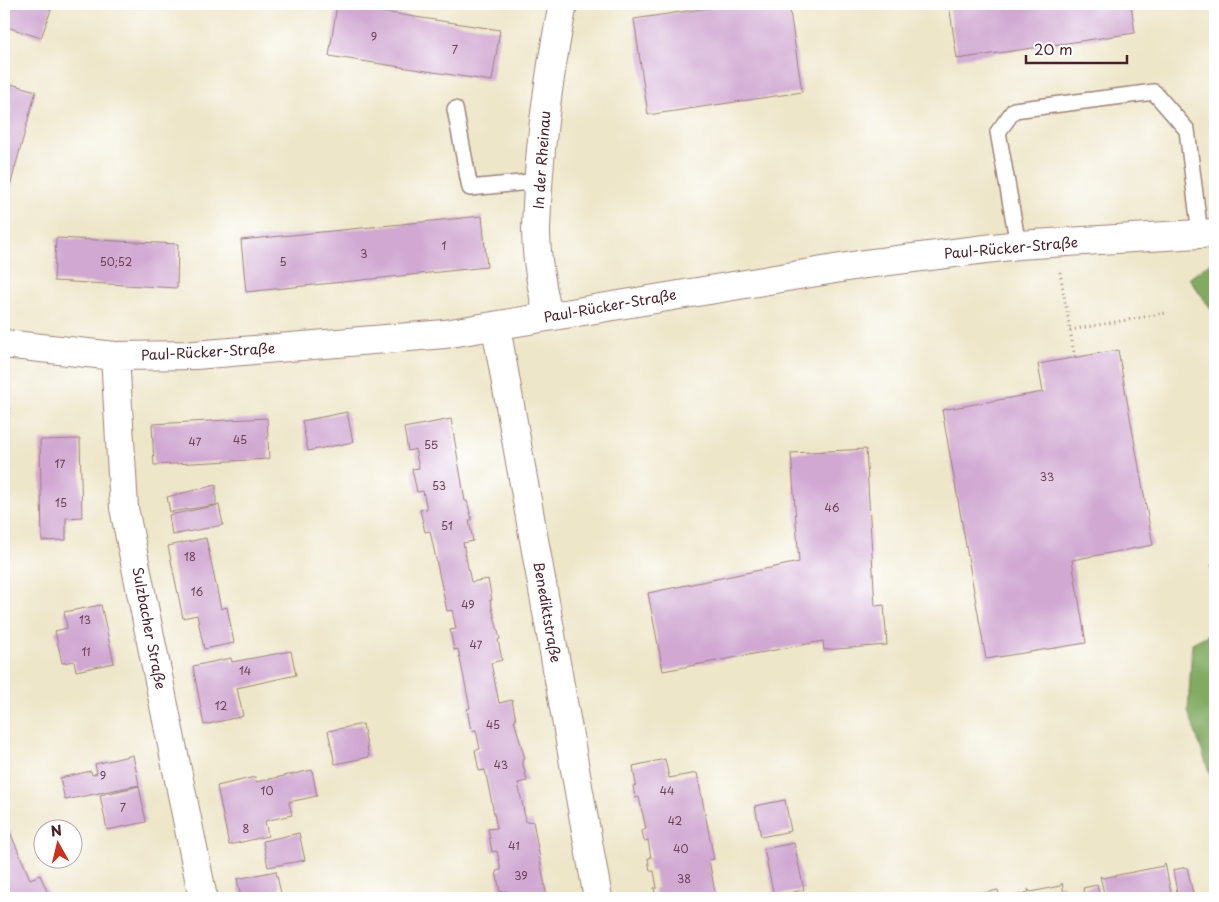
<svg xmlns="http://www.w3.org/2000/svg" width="1219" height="902" viewBox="0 0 1219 902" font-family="'Playpen Sans',sans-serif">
<rect width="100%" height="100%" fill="#fff"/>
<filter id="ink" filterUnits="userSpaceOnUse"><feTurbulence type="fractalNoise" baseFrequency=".02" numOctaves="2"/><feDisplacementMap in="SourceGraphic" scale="10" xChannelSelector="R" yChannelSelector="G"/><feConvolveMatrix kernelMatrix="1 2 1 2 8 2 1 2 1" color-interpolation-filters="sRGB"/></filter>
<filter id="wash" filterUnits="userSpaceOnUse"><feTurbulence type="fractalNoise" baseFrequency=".0096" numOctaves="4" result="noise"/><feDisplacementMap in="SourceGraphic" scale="20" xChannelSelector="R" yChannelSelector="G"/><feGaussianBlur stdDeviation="1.12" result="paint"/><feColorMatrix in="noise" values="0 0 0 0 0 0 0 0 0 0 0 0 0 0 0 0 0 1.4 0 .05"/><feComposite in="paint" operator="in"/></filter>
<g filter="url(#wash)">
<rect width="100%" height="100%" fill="#eee6c9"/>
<!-- forest -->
<path fill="#81aa62" stroke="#666446" d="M1215 259V315L1189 278Z
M1215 631V789L1188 711 1192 643Z"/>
<g id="blocks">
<!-- building -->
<path fill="#d0a8d2" d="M4 4H53L41 38 4 26Z
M735 4H789L802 92 648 115 634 19Z
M949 4H1131L1135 33 957 59Z
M337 5 500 30 492 81 329 56Z
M4 82 36 91 4 208Z
M482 216 487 267 246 292 241 240Z
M56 238 178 244 177 288 54 281Z
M1118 350 1153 545 1072 560 1086 643 986 659 942 410 1043 392 1038 364Z
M4 408H10L4 448Z
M347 412 353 442 308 451 302 421Z
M267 418 269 459 154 465 152 424Z
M451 419 465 501H467L472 520H469L473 541 463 543 471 582 488 579 492 600H490L500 639 498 640 502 660 491 663 499 703 512 700 516 720H514L525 759 522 760 527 781 518 783 526 822 533 821 547 898H508L506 891 500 892 496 871 501 870 497 851 492 852 488 829 497 828 485 770 479 771 475 750 480 749 476 730 471 731 467 709 470 708 458 649 454 650 450 630 456 629 452 610 447 611 430 531 425 532 420 510 427 509 423 491 417 492 412 469 419 468 415 449 408 451 404 428Z
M80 439 82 517 66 518V540L42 541 40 440Z
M866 449 875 606 884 605 887 645 824 650 823 641 663 671 648 593 799 562 791 453Z
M216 485V505L170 512 167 497Z
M219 505 223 525 172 535 169 515Z
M206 538 221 609 227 607 234 643 204 649 197 615 183 618 168 546Z
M101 605 114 663 76 671 74 661 62 663 55 631 67 628 64 612Z
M291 651 296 675 237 688 243 716 204 725 193 666 231 658 232 662Z
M363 724 369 757 335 764 328 731Z
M133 755 139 785 65 800 60 778 91 771 92 775 97 773 95 764Z
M665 759 669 778 697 773 714 859 709 860 716 898H656L654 888H657L654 871H650L648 858H651L648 840 644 841 642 831 646 829 639 797 635 798 633 786 636 785 633 766Z
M312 770 317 796 289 802 292 815 265 821 268 836 229 845 217 786 255 777 256 782Z
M139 786 146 822 107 830 100 795Z
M785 800 791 831 761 837 755 806Z
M4 818 30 879 40 875 50 898H4Z
M299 833 305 860 268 867 263 841Z
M794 843 804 890 774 896 764 849Z
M1165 863 1172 898H1105L1100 876 1103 878 1163 866Z
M1187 867 1194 898H1178L1173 870Z
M276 871 282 898H241L237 879Z
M1062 883 1065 898H1005L1029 892 1028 889 1031 892 1060 886Z
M1097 885 1100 898H1085L1083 888Z
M998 890 1000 898H976L975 895Z
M947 895 948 898H936V897Z"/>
</g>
</g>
<g filter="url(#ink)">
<use href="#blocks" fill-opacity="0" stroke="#9c827a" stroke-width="1"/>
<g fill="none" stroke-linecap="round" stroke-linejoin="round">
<!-- lane casing -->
<g stroke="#9c827a" stroke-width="18">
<path id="lane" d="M455 109 470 188 540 181
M1018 245 998 132 1014 110 1154 92 1187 130 1200 234"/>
</g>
<!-- street casing -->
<g stroke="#9c827a" stroke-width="30">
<path id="street" d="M548 316C542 288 536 259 536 230 538 154 548 78 563 4
M496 327 598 898
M4 344 115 356 195 355 445 334 865 264 1018 245 1215 233
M115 356 124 508 203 898"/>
</g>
<!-- path -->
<path stroke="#9c827a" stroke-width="3" stroke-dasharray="1 4" stroke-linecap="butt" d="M1060 272 1075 358
M1070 330 1166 313
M1211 565 1215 567"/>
<!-- lane -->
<use href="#lane" stroke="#fff" stroke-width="15"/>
<!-- street -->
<use href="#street" stroke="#fff" stroke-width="28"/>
</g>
</g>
<g text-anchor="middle" stroke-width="4" stroke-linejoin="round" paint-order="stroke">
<!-- number labels -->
<g font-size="11" fill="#6c4155">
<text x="374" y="41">9</text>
<text x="455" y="54">7</text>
<text x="444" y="250">1</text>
<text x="364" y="258">3</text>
<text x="116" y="266">50;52</text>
<text x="283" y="266">5</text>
<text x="240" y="444">45</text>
<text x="195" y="446">47</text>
<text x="431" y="449">55</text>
<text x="60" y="468">17</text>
<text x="1047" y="481">33</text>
<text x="439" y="490">53</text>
<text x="61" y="507">15</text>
<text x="832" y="512">46</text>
<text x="447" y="530">51</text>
<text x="190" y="561">18</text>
<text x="197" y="596">16</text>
<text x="468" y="609">49</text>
<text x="85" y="624">13</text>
<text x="476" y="649">47</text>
<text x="86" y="656">11</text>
<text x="245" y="675">14</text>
<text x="221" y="710">12</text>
<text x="493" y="729">45</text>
<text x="501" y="769">43</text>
<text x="103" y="780">9</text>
<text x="267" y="795">10</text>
<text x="667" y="795">44</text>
<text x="123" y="812">7</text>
<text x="675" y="825">42</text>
<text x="246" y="833">8</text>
<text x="514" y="850">41</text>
<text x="681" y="853">40</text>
<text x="521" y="880">39</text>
<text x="684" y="883">38</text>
</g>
<!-- street labels -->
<g font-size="14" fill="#4a1f2b" stroke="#fff">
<text transform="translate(542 160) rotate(-86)" y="5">In der Rheinau</text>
<text transform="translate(1011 248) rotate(-5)" y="5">Paul-Rücker-Straße</text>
<text transform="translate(610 306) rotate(-10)" y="5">Paul-Rücker-Straße</text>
<text transform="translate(208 352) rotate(-3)" y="5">Paul-Rücker-Straße</text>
<text transform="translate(547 612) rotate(80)" y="5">Benediktstraße</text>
<text transform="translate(149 628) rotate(79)" y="5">Sulzbacher Straße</text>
</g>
</g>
<!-- margin -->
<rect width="1219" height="902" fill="none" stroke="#fff" stroke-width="20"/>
<!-- north arrow -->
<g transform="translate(58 844) rotate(352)"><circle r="24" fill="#ffffff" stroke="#b7a5aa"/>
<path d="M0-4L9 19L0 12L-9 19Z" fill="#c8321e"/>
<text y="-8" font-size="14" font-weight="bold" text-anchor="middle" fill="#4a1f2b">N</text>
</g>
<!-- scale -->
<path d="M1026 55v8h101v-8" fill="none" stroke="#4a1f2b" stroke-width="2.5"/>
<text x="1034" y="55" font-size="15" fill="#4a1f2b" stroke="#ffffff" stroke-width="4" paint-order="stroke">20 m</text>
</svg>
